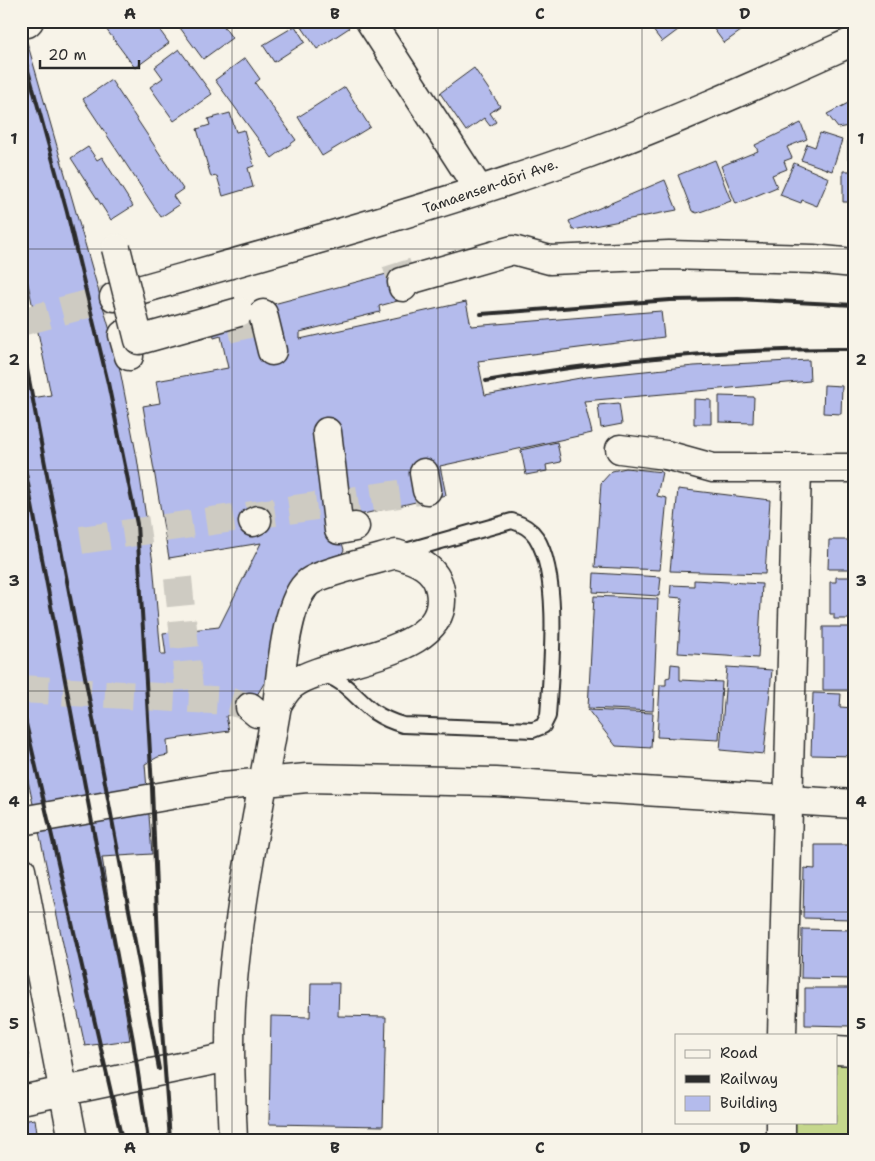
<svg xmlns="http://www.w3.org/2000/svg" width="875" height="1161" viewBox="0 0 875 1161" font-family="'Shantell Sans',sans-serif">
<rect width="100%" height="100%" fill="#f7f3e8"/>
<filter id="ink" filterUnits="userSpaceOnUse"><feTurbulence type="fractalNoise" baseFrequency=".02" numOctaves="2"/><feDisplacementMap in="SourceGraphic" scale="10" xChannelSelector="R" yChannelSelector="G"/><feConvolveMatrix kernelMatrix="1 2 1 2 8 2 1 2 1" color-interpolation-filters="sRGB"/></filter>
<g filter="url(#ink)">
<!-- green -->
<path fill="#c5d78c" stroke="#78815c" d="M836 1065 854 1066V1140H795V1122H836Z"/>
<!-- building -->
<path fill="#b4bbec" stroke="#2b2b2b" d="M21 21 117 355 137 458 153 563 161 655H166L163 633 219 627 261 543 169 558 143 406 160 403 156 381 228 368 221 336 214 338 212 326 266 306 398 271 405 299 379 306 380 312 300 332V339L466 302 471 326 661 311 664 337 478 361 485 395 586 377 694 366 809 360 810 381 584 401 592 433 440 466 446 495 359 515 341 539 344 550 248 710 226 716 229 731 167 740 168 755 158 757 145 764 152 854 102 857 130 1040 85 1046 21 748V352L32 398 51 395 21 250Z
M116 21H153L169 43 135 68 106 29Z
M175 21H220L232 38 203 59Z
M302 21H344L349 28 317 49 299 23Z
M646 21H690L662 42Z
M708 21H747L745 23 748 26 724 43Z
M295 26 305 42 274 62 263 45Z
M179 49 212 94 174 121 150 87 163 78 155 67Z
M245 58 260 79 255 83 296 140 272 158 215 80Z
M474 68 500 106 490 113 496 122 490 126 484 118 466 131 440 93Z
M111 80 183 189 173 196 179 205 161 217 83 99Z
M345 87 370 127 322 156 298 117Z
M854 100V125L838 128 827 114Z
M230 113 236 132 244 130 254 166 248 168 253 187 223 196 217 176 211 177 197 129 210 125 208 119Z
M801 123 807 139 787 147 792 158 784 161 787 169 772 175 777 187 736 204 721 166 758 151 755 145Z
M848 131H854V160H848Z
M820 133 842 140 832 171 801 160 807 144 815 147Z
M88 147 97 160 102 157 133 206 111 220 71 158Z
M715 160 731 201 697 213 692 211 678 175Z
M794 163 829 178 817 206 802 200 801 203 780 195Z
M843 171H854V202H843Z
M665 180 677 210 573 230 569 221Z
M824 385 842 386 841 414 823 413Z
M719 396 754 397 753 423 719 422Z
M694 399 711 400V424H694Z
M619 403 622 424 601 428 598 405Z
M557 442 561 462 546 465 547 471 526 475 521 450Z
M626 468 662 472 657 496 667 498 660 570 595 567 601 483 612 471Z
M678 489 770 500 765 574 670 571Z
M829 540H854V569H828Z
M594 573 661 577 659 596 593 592Z
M836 577H854V619H834V614H830V582H836Z
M694 580 762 584 758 658 678 653 682 598 670 597 671 585 694 586Z
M594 596 658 599 653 711 588 708Z
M823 627H854V690H823Z
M671 664 680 665V680L722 682 719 740 657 737 660 685H666V678L670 677Z
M727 667 772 670 764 754 720 750Z
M813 693 841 694 840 707 854 708V756L811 755Z
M588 710 653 713 651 748 616 746Z
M815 845H854V919L803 918 804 868 815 869Z
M802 929 854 930V979L801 978Z
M311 983H339L338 1016 386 1017 383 1126 269 1124 271 1016 310 1017Z
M805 988H850V1026L805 1025Z
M21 1022 29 1059 21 1069Z
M35 1119 38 1140H21V1121Z"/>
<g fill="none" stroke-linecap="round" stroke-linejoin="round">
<!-- street-tunnel -->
<path stroke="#cecbc2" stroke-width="28" stroke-dasharray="28 14" stroke-linecap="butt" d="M396 263 402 282
M239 312 246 342 269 336
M81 540 427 490
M178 578 190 699
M21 689 228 701 250 707"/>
<!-- primary-tunnel -->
<path stroke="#cecbc2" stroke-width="28" stroke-dasharray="28 14" stroke-linecap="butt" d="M21 322 114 297"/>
<!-- lane casing -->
<g stroke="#2b2b2b" stroke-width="18">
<path id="lane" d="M321 675C343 677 357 700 374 712 383 718 392 722 403 725L533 730 543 726 548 716C551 670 561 576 536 537 530 528 522 524 512 521L402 552"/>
</g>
<!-- street casing -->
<g stroke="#2b2b2b" stroke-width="31">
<path id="street" d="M370 21 479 190
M27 23 29 21
M403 287 402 282 513 250 550 260 669 255 813 259 854 263
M263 314 272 351
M123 335 129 356
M327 432 339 530 355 527
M620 449 666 455 713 468H854
M424 473 427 490
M253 522 257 520
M396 554C416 560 436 567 440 590 453 657 331 657 293 684 286 689 281 698 277 705 281 675 286 599 309 582 320 573 379 559 396 554Z
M250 707 257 713
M21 870 73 1140
M782 1035 797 469
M836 1050 854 1051
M21 1100 229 1057
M781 1140V1122"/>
</g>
<!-- secondary casing -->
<g stroke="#2b2b2b" stroke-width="31">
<path id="secondary" d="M21 821 223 786 307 778 496 782 854 804
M233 1140C231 1090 228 1041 232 991 240 895 261 800 277 705"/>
</g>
<!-- primary casing -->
<g stroke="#2b2b2b" stroke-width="31">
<path id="primary" d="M114 297C273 252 433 209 589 153 679 120 767 80 854 41"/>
</g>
<!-- lane -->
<use href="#lane" stroke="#f7f3e8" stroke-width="14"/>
<!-- street -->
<use href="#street" stroke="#f7f3e8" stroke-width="28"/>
<!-- secondary -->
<use href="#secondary" stroke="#f7f3e8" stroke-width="28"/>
<!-- primary -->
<use href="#primary" stroke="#f7f3e8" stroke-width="28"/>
<!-- rail -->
<path stroke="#2b2b2b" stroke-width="4" d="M21 45 67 212 108 383 137 524 152 788 161 1016 170 1140
M481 314 670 300 738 299 854 305
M21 337 159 1069
M486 381C608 360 730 348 854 349
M21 447 133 1040 148 1140
M21 702 122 1140"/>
<!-- street-bridge casing -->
<g stroke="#2b2b2b" stroke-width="31" stroke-linecap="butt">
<path id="street-bridge" d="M116 248 139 340 239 312"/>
</g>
<!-- street-bridge -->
<use href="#street-bridge" stroke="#f7f3e8" stroke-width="28"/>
</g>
</g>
<!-- grid -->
<path fill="none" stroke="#2b2b2b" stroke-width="1" stroke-opacity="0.55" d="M232 21V1140M438 21V1140M642 21V1140M21 249H854M21 470H854M21 691H854M21 912H854"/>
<g text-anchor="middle" stroke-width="5" stroke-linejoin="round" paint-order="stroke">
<!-- street labels -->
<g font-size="14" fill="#2b2b2b" stroke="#f7f3e8">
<text transform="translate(490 186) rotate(-19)" y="5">Tamaensen-dōri Ave.</text>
</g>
</g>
<!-- margin -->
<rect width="875" height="1161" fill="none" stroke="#f7f3e8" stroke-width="55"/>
<!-- legend -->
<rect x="675" y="1034" width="162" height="90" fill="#f7f3e8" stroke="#a5a39c"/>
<rect x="685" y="1050" width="25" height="8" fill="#f7f3e8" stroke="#a5a39c"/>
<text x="720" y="1058" font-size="15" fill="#2b2b2b">Road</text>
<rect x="685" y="1075" width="25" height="8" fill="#2b2b2b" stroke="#a5a39c"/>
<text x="720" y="1084" font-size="15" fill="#2b2b2b">Railway</text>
<rect x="685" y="1096" width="25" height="15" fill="#b4bbec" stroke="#a5a39c"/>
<text x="720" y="1108" font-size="15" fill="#2b2b2b">Building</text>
<!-- scale -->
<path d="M40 60v8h99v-8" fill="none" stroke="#2b2b2b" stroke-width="2.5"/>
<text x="48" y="60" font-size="15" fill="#2b2b2b" stroke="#f7f3e8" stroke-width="4" paint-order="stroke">20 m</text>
<rect x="28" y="28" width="820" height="1106" fill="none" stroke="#2b2b2b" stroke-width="2"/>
<g font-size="16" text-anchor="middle" font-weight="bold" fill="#2b2b2b">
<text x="130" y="19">A</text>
<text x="335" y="19">B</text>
<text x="540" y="19">C</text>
<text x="745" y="19">D</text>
<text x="14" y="144">1</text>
<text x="861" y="144">1</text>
<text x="14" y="365">2</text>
<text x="861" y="365">2</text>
<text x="14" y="586">3</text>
<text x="861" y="586">3</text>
<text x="14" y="807">4</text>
<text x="861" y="807">4</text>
<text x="14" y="1029">5</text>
<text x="861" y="1029">5</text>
<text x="130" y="1153">A</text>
<text x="335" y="1153">B</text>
<text x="540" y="1153">C</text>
<text x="745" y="1153">D</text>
</g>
</svg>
